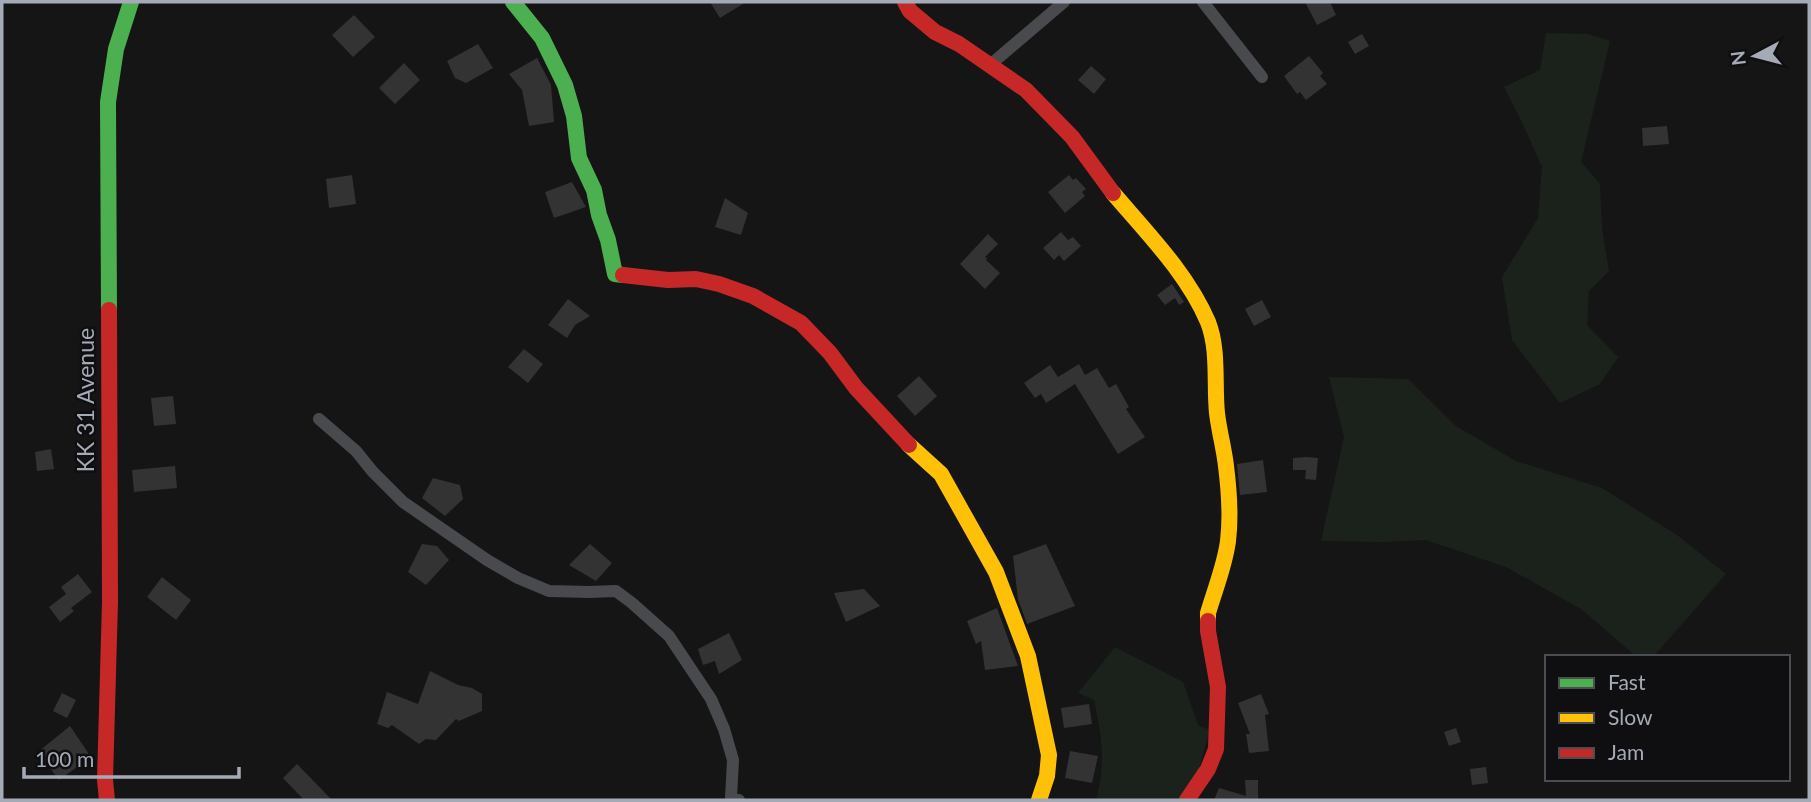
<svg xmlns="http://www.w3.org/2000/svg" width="1811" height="802" viewBox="0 0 1811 802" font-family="Lato,sans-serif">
<rect width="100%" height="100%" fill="#151515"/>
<!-- green -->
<path fill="#1b221c" d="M1546 33 1588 34 1610 41 1581 162 1600 184 1602 229 1609 271 1589 291 1587 325 1618 357 1600 384 1560 403 1512 340 1502 277 1538 218 1542 167 1522 122 1504 87 1540 70Z
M1329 377 1408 379 1456 426 1516 461 1602 488 1677 535 1726 574 1653 657H1637L1581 609 1506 567 1426 540 1385 542 1321 541 1344 437Z
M1115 647 1183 682 1198 725 1210 730 1197 775 1180 800H1096C1106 761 1102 738 1094 700L1078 693Z"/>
<!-- building -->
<path fill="#333334" d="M710 2H746L720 18Z
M1305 2H1330L1336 15 1317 25Z
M354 15 375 37 353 57 332 35Z
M1362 34 1369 46 1355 54 1348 42Z
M478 44 493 68 466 83 455 78 447 61Z
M1309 56 1323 73 1320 76 1327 84 1306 100 1300 92 1297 94 1284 76Z
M537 58 551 85 554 122 529 126 522 90 509 74Z
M404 63 420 80 395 104 379 88Z
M1091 66 1106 79 1094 94 1078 80Z
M1667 126 1669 144 1643 146 1642 128Z
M352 175 356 204 329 208 326 179Z
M1069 175 1073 180 1076 178 1086 189 1082 192 1085 196 1065 213 1048 192Z
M572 182 586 207 554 218 545 192Z
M725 198 748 213 741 235 715 227Z
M1061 232 1068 240 1073 237 1081 246 1064 261 1059 255 1054 260 1043 248Z
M988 234 998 244 985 257 987 258 986 260 1000 273 985 289 960 264Z
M1172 284 1184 302 1179 305 1175 298 1165 305 1157 295Z
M568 299 590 316 575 325 567 338 548 325Z
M1262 300 1271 317 1254 326 1245 309Z
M524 349 543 364 528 383 508 367Z
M1079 364 1085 375 1097 368 1109 388 1116 384 1129 407 1126 409 1145 437 1118 454 1075 384 1046 403 1041 394 1035 398 1024 383 1050 365 1058 377Z
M919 376 937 396 915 416 897 396Z
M173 396 176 424 154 426 151 398Z
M51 449 54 469 37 471 35 452Z
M1307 457 1318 458 1316 480 1305 479 1306 470H1293V458Z
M1263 460 1267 492 1240 495 1237 464Z
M175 466 177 488 134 492 132 470Z
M433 478 460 485 463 499 445 516 422 498Z
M422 544 437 546 449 560 426 585 408 572Z
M590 544 612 563 596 581 569 565Z
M1046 544 1075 606 1027 624 1018 599 1013 556Z
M78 574 92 592 71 608 74 611 60 622 49 607 66 594 61 587Z
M162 577 191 600 176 620 147 597Z
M864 589 880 606 846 622 834 593Z
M997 608 1018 666 985 670 981 641 976 644 967 621Z
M729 633 742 660 719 674 715 661 703 665 698 649Z
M430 671 458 685 472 688 482 694V711L459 721 456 719 436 740 426 739 419 744 392 725 388 728 377 724 387 692 418 704Z
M62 693 76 700 67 718 53 711Z
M1261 694 1269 714 1265 715 1269 751 1249 753 1246 734H1250L1238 703Z
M1089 704 1092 724 1064 728 1061 708Z
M70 726 91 757 59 780 38 752Z
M1456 728 1461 742 1449 746 1444 732Z
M1070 751 1098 756 1092 783 1065 778Z
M297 764 332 800H304L283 778Z
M1486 767 1488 783 1472 785 1470 769Z
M1245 780H1258V800H1214L1219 788 1246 796Z"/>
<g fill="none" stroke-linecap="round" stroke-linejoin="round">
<!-- street -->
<path stroke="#494a4e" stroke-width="12" d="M1203 2 1262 77
M990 65 1064 2
M319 419 356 451 373 472 403 502 487 560 518 578 549 591 589 592 616 591 632 603 669 636 711 699 724 729 733 760 731 798 739 800"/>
<!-- fast -->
<path stroke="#4caf50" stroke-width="16" d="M513 2 542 38 565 85 574 116 579 158 594 190 599 215 608 240 615 274 623 275
M109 310 108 102 116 49 131 2"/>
<!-- slow -->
<path stroke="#ffc107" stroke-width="16" d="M1113 193C1147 233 1187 273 1208 322 1219 350 1214 384 1217 413 1219 431 1224 448 1226 466 1229 490 1231 517 1228 541 1225 565 1215 589 1208 613V621
M909 445 941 474 996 572 1028 656 1049 755 1047 776 1039 800"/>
<!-- jam -->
<path stroke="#c62828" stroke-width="16" d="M905 2 910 11 935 32 959 44 1026 90 1072 137 1113 193
M623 275 668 280 696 279 719 284 753 296 801 323 830 353 856 388 909 445
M107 800 105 780 110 602 109 310
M1187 800 1208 769 1216 749 1218 687 1208 631V621"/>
</g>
<g text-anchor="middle" stroke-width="5" stroke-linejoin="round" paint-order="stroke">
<!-- street labels -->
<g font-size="23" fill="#a5aab7" stroke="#0f0f11">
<text transform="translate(86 400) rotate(-90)" y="8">KK 31 Avenue</text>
</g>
</g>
<!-- border -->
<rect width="1811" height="802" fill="none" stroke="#a5aab7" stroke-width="7"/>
<!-- legend -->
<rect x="1545" y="655" width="245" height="126" fill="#0f0f11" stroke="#4b4d53" stroke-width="2"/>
<rect x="1559" y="678" width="35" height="10" fill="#4caf50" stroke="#4b4d53" stroke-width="2"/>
<text x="1608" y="690" font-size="21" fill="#a5aab7">Fast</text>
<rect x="1559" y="713" width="35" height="10" fill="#ffc107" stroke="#4b4d53" stroke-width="2"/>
<text x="1608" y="725" font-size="21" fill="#a5aab7">Slow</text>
<rect x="1559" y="748" width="35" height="10" fill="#c62828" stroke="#4b4d53" stroke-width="2"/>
<text x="1608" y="760" font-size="21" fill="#a5aab7">Jam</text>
<!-- north arrow -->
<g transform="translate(1755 56) rotate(263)" stroke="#0f0f11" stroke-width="5" paint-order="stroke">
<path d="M0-5L12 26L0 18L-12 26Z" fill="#a5aab7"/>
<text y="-10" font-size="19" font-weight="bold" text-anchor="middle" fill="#a5aab7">N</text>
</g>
<!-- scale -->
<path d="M24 767v10h215v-10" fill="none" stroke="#a5aab7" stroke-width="3.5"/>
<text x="35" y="767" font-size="21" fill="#a5aab7" stroke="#0f0f11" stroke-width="5" paint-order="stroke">100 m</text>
</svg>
